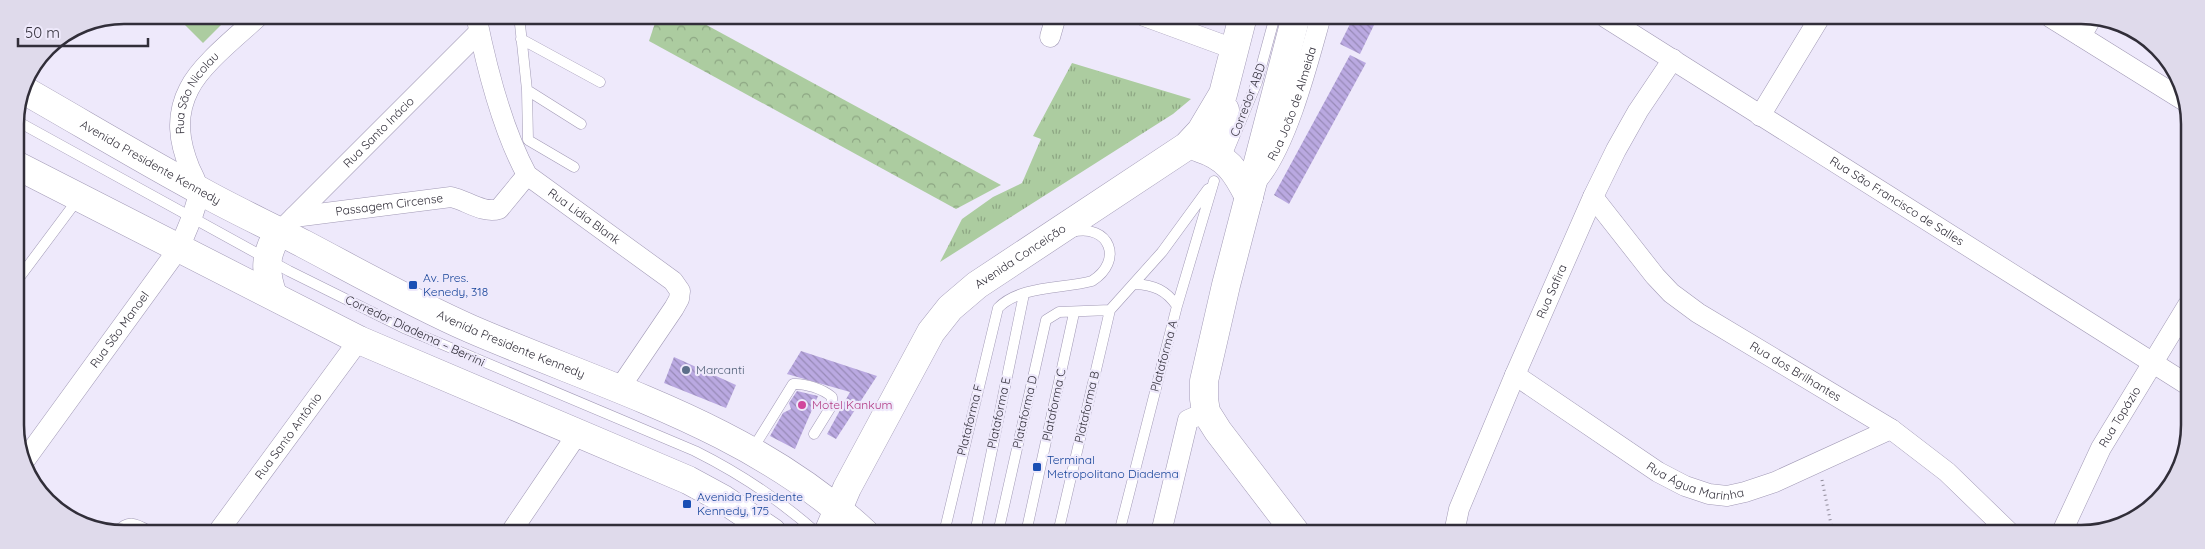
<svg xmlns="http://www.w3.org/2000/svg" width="2205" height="549" viewBox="0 0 2205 549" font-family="Quicksand,sans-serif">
<defs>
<pattern id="grass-tufts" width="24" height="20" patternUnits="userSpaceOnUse" patternTransform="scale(1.25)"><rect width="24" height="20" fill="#accca0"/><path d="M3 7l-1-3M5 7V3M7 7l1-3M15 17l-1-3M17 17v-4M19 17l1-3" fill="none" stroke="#8da683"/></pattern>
<pattern id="forest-crowns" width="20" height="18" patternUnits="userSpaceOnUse" patternTransform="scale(1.25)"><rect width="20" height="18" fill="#accca0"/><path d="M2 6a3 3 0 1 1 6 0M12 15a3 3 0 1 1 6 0" fill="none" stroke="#8da683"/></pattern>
<pattern id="building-back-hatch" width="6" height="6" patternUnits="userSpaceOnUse" patternTransform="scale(1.25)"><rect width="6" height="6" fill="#baa9e1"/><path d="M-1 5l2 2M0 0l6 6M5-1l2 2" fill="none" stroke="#988ab7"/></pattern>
</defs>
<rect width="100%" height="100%" fill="#eee9fb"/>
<!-- grass -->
<path fill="url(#grass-tufts)" d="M1072 63 1191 99 1173 114 940 262 962 219 993 197 1022 183 1041 139 1033 136Z"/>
<!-- forest -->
<path fill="url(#forest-crowns)" d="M662 16H690L1001 185 956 209 649 41 657 17Z"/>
<!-- garden -->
<path fill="#accca0" d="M175 15H231L203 43Z"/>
<!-- building -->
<path fill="url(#building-back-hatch)" d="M1354 16 1374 25 1360 54 1340 44Z
M1350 55 1366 63 1289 204 1274 195Z
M801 351 877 376 836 439 827 434 850 392 787 374Z
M674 357 736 385 726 408 664 383Z
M797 391 818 396 795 449 770 436 783 413 791 409 789 403Z"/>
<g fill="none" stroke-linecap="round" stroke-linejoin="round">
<!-- lane casing -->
<g stroke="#a199b5" stroke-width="11">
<path id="lane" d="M519 15 527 90 528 140 574 167
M521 39 600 82
M527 90 581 124
M15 120 289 271 406 329 695 451C739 473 780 500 817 533
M1225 159 1257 82 1275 16
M16 282 78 199
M1135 284C1154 285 1166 290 1177 306
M1110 310 1162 252 1208 189
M752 450 793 384C805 383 823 389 832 397V405L814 434
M117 532C129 518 137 524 151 532
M944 533 998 308C1020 285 1064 289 1092 281 1124 261 1110 223 1072 232
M975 533 1024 294
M998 533 1046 320 1059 312 1110 310
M1026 533 1074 313
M1058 533 1110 310
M1119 533 1177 306 1214 181"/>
</g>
<!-- street casing -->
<g stroke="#a199b5" stroke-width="21">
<g id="street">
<path id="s1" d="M476 15C486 65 503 131 527 175L673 281 680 291 679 299 674 308 619 389"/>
<path d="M1144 16 1234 49"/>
<path id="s2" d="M1605 17 2188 385"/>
<path d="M2050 17 2188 103"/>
<path d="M2081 36 2092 17"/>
<path d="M1050 37 1056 16"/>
<path d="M1760 116 1820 17"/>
<path id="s3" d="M1259 178C1288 142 1308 62 1321 16"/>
<path id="s4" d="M1593 197 1655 276 1671 293 1698 313 1891 429 1947 472 2011 534"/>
<path id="s5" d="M294 217 451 197C466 200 483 214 499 209L527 175"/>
<path id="s6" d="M279 232 479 32"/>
<path id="s7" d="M1515 375 1658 472 1685 486 1709 494 1727 496 1745 492 1775 482 1891 429"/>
<path id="s8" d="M25 460 179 248C185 234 199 205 198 190 198 184 193 175 190 169 179 142 175 116 189 89 201 64 240 34 260 15"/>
<path id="s9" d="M218 532 359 340"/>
<path d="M511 532 578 433"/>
<path d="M1161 533 1188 420 1206 412"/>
<path id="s10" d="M1454 533 1459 509 1515 375 1593 197 1616 150 1638 111 1673 59"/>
<path id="s11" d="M2061 534 2101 448 2188 305"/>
</g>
</g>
<!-- primary casing -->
<g stroke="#a199b5" stroke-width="29">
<g id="primary">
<path id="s12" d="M22 89C80 122 138 157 197 189 232 209 268 225 304 244 359 273 414 304 471 329 610 389 751 427 865 533"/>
<path d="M1199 148C1227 157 1236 171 1249 197"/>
<path d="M1216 154 1215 137 1225 110"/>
<path d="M16 165 359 340 688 480 723 499 772 532"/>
<path d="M273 295C264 271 265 253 279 232"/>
<path id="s13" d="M828 533 847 488 931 332 950 308 977 285 1187 146 1201 131 1223 94 1243 16"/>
<path d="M1296 533 1218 431 1206 412 1204 399V381L1226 285 1296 16"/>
</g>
</g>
<!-- path -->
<path stroke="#8f8b99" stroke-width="3" stroke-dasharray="1 4" stroke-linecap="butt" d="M1822 480 1833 534"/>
<!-- lane -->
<use href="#lane" stroke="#fff" stroke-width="10"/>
<!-- street -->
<use href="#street" stroke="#fff" stroke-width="20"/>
<!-- primary -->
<use href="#primary" stroke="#fff" stroke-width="28"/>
</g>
<!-- markers -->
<g fill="#1a4fb4" stroke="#eee9fb" stroke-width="2">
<rect x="408" y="280" width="10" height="10" rx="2.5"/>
<rect x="1032" y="462" width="10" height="10" rx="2.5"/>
<rect x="682" y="499" width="10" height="10" rx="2.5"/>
</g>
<circle fill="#5c6f8a" stroke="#eee9fb" stroke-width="2" cx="686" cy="370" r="5"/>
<circle fill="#d1479c" stroke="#eee9fb" stroke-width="2" cx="802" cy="405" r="5"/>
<g text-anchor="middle" stroke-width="4.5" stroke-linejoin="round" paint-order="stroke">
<!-- street labels -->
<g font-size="12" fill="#312e39" stroke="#eee9fb">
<text dy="4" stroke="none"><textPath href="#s8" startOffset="428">Rua São Nicolau</textPath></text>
<text transform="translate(1248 100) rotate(-69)" y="4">Corredor ABD</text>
<text dy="4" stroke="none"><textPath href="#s3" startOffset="82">Rua João de Almeida</textPath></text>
<text dy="4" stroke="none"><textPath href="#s6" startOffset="141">Rua Santo Inácio</textPath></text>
<text dy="4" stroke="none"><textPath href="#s12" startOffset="148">Avenida Presidente Kennedy</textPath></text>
<text dy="4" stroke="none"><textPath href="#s2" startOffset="345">Rua São Francisco de Salles</textPath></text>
<text dy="4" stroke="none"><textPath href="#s5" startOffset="96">Passagem Circense</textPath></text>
<text dy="4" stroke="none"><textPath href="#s1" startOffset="239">Rua Lidia Blank</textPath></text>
<text dy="4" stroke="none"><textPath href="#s13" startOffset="344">Avenida Conceição</textPath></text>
<text dy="4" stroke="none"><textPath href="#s10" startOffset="261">Rua Safira</textPath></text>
<text dy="4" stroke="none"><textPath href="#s8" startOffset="161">Rua São Manoel</textPath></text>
<text transform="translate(415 331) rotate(25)" y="4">Corredor Diadema – Berrini</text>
<text dy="4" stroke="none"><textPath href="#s12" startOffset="552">Avenida Presidente Kennedy</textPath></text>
<text transform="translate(1164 356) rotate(-75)" y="4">Plataforma A</text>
<text dy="4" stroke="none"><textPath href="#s4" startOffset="271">Rua dos Brilhantes</textPath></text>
<text transform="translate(1054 405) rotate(-78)" y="4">Plataforma C</text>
<text transform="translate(1087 407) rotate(-77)" y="4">Plataforma B</text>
<text transform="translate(1025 412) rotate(-77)" y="4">Plataforma D</text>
<text transform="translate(999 413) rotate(-78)" y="4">Plataforma E</text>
<text dy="4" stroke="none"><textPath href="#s11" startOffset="131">Rua Topázio</textPath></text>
<text transform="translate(970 420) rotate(-76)" y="4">Plataforma F</text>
<text dy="4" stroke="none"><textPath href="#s9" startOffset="119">Rua Santo Antônio</textPath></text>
<text dy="4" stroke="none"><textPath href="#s7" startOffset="212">Rua Água Marinha</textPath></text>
</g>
<!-- transit labels -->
<g font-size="12" fill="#164399" stroke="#eee9fb" text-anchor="start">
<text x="423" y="282">Av. Pres.<tspan x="423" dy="14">Kenedy, 318</tspan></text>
<text x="1047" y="464">Terminal<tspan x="1047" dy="14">Metropolitano Diadema</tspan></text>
<text x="697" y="501">Avenida Presidente<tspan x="697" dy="14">Kennedy, 175</tspan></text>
</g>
<!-- service labels -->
<g font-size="12" fill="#4e5e75" stroke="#eee9fb" text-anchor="start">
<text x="696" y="374">Marcanti</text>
</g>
<!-- hotel labels -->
<g font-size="12" fill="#b23c85" stroke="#eee9fb" text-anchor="start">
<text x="812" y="409">Motel Kankum</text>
</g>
</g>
<!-- crop -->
<path d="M0 0H2205V549H0ZM124 24H2081A100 100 0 0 1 2181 124V425A100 100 0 0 1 2081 525H124A100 100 0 0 1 24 425V124A100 100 0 0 1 124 24Z" fill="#dfdaeb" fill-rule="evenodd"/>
<path fill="none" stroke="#312e39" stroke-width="2.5" d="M124 24H2081A100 100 0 0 1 2181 124V425A100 100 0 0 1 2081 525H124A100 100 0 0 1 24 425V124A100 100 0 0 1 124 24Z"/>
<!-- scale -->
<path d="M18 38v8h130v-8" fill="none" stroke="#312e39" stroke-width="2.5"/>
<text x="25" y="38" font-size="15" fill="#312e39" stroke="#eee9fb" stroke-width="4" paint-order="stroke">50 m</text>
</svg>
